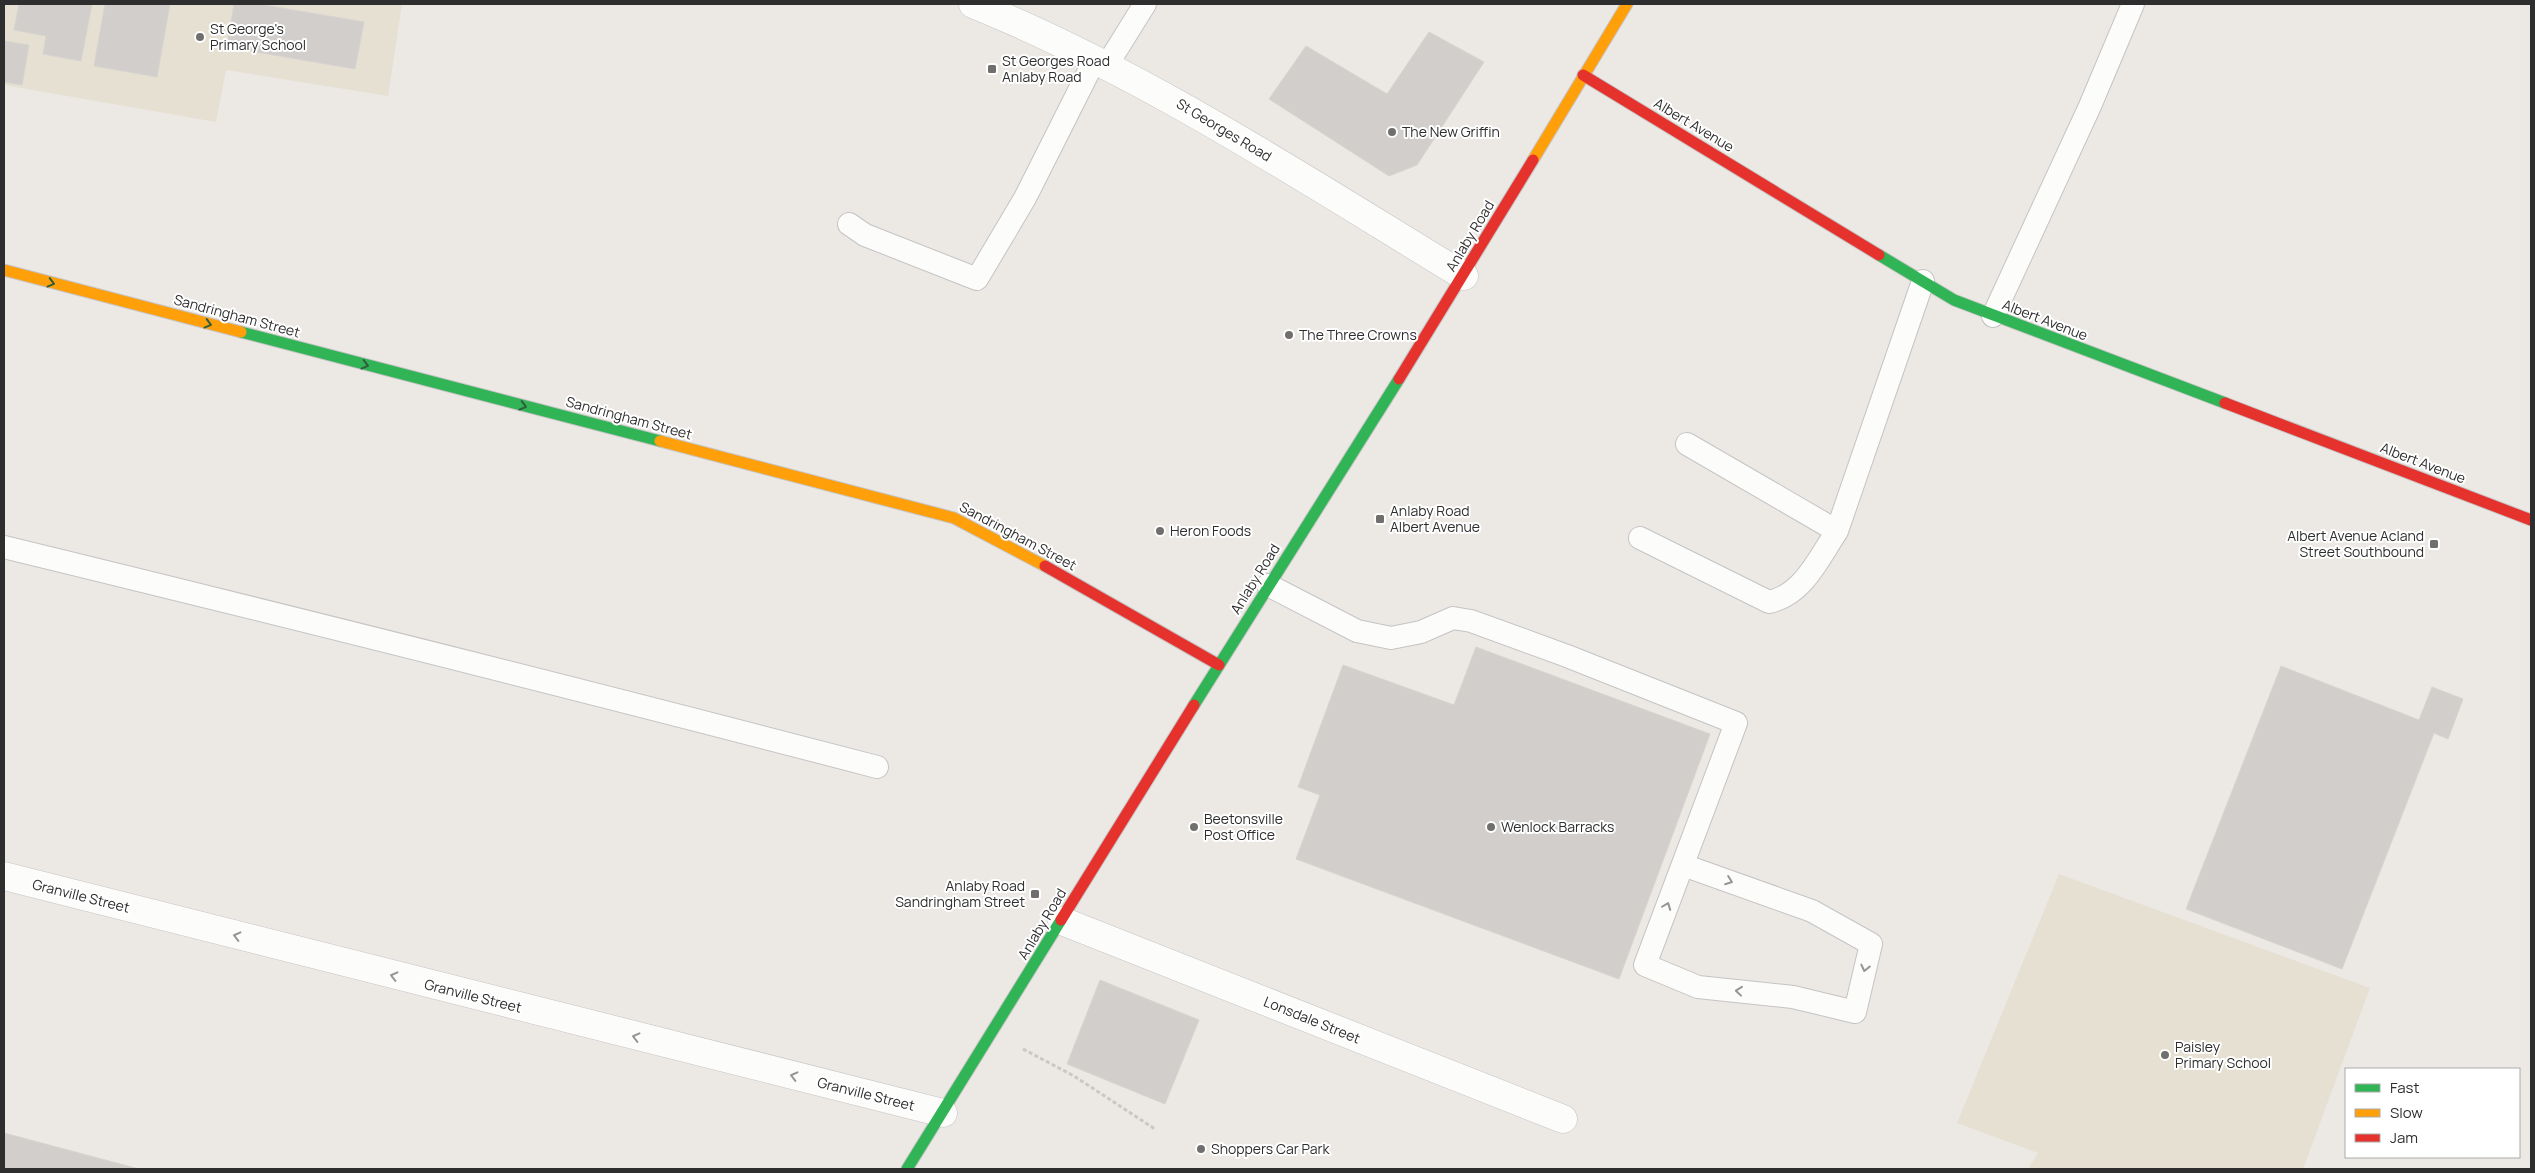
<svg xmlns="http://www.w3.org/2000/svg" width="2535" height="1173" viewBox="0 0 2535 1173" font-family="Manrope,sans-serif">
<rect width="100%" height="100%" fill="#ece8e4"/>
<!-- education -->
<path fill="#e6e0d3" d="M4 4H402L388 96 226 70 216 122 4 85Z
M2059 874 2370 988 2303 1169H2028L2038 1153 1957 1123Z"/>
<!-- building -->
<path fill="#d1cecb" stroke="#d7d4d0" d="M19 4H92L81 61 43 54 46 36 14 30Z
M105 4H170L157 77 94 66Z
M234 4H258L364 22 355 69 227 47Z
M1429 32 1484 62 1417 165 1389 176 1269 99 1306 46 1387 94Z
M4 41 29 45 22 85 4 82Z
M1476 647 1710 734 1619 979 1296 859 1320 795 1298 787 1343 665 1454 705Z
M2281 666 2419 720 2432 687 2463 699 2448 739 2434 733 2342 969 2186 909Z
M1100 980 1199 1020 1165 1104 1067 1064Z
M4 1133 139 1169H4Z"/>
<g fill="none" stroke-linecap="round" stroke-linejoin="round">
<!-- lane casing -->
<g stroke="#c5c4c5" stroke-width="24">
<path id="lane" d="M1107 65 1145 4
M849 224 865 235 977 279 1025 198 1095 59
M1993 316 2090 106 2133 4
M1687 444 1837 531 1923 281
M1640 538 1769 602C1803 595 1819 558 1837 531
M4 547C295 618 587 691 877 767
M1268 585 1357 631 1391 638 1421 632 1453 618 1471 621 1567 656 1736 723 1645 965 1698 987 1793 997 1855 1012 1871 944 1812 911 1683 865"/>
</g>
<!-- street casing -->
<g stroke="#c5c4c5" stroke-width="29">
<path id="street" d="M973 4C1147 75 1304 179 1464 276
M4 876 943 1113
M1062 921 1563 1119"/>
</g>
<!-- fast casing -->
<g stroke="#c5c4c5" stroke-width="13">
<path id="fast" d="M1879 255 1954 300 2225 403
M241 332 660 441
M1194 705 1399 379
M907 1169 1061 920"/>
</g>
<!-- slow casing -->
<g stroke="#c5c4c5" stroke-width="13">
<path id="slow" d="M1533 160 1627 4
M4 270 241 332
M660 441 954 518 1045 566"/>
</g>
<!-- jam casing -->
<g stroke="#c5c4c5" stroke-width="13">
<path id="jam" d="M1583 75 1879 255
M1399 379 1533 160
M2225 403 2531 520
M1045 566 1219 665
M1061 920 1194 705"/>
</g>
<!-- path -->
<path stroke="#c9c9c8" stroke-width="3" stroke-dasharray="4 2.5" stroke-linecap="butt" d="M1023 1049 1074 1076 1155 1129"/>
<!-- lane -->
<use href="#lane" stroke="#fcfcfb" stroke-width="22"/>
<!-- street -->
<use href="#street" stroke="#fcfcfb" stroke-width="28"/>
<!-- fast -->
<use href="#fast" stroke="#30b455" stroke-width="11"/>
<!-- slow -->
<use href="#slow" stroke="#ff9f0a" stroke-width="11"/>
<!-- jam -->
<use href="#jam" stroke="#e5322d" stroke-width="11"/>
</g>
<!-- one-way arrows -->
<defs><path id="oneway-chevron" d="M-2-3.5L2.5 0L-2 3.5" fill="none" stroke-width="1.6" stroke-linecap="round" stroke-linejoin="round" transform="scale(1.25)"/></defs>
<g stroke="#2f5d3c">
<use href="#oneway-chevron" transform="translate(51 283) rotate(15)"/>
<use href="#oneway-chevron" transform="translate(208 324) rotate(15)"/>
<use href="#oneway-chevron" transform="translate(365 365) rotate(15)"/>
<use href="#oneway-chevron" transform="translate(523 406) rotate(15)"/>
</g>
<g stroke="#959594">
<use href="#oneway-chevron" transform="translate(1729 881) rotate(20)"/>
<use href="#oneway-chevron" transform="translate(1667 906) rotate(-69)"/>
<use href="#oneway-chevron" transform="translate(237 936) rotate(-166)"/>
<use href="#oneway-chevron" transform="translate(1865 968) rotate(103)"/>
<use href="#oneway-chevron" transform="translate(394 976) rotate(-166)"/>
<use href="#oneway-chevron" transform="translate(1739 991) rotate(-174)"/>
<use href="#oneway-chevron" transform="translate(636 1037) rotate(-166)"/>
<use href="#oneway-chevron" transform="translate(794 1076) rotate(-166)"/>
</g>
<!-- markers -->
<g fill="#706f6e" stroke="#fff" stroke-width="2">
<circle cx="200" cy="37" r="5"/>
<rect x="987" y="64" width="10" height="10" rx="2.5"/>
<circle cx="1392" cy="132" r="5"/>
<circle cx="1289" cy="335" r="5"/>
<rect x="1375" y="514" width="10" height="10" rx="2.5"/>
<circle cx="1160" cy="531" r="5"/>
<rect x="2429" y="539" width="10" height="10" rx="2.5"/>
<circle cx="1194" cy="827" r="5"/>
<circle cx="1491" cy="827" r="5"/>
<rect x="1030" y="889" width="10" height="10" rx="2.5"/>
<circle cx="2165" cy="1055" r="5"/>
<circle cx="1201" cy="1149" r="5"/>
</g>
<g text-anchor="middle" stroke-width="4" stroke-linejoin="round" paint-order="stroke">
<!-- poi labels -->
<g font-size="14" fill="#2e2e2e" stroke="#fff" text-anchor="start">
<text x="210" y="34">St George's<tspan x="210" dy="16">Primary School</tspan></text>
<text x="1002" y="66">St Georges Road<tspan x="1002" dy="16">Anlaby Road</tspan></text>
<text x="1402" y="137">The New Griffin</text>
<text x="1299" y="340">The Three Crowns</text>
<text x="1390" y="516">Anlaby Road<tspan x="1390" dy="16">Albert Avenue</tspan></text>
<text x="1170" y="536">Heron Foods</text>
<text x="2424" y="541" text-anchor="end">Albert Avenue Acland<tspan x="2424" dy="16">Street Southbound</tspan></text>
<text x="1204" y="824">Beetonsville<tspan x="1204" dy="16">Post Office</tspan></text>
<text x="1501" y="832">Wenlock Barracks</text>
<text x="1025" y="891" text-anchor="end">Anlaby Road<tspan x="1025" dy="16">Sandringham Street</tspan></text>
<text x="2175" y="1052">Paisley<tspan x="2175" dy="16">Primary School</tspan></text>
<text x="1211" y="1154">Shoppers Car Park</text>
</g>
<!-- street labels -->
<g font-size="14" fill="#2e2e2e" stroke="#fff">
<text transform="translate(1694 125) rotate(31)" y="5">Albert Avenue</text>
<text transform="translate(1224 130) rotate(31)" y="5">St Georges Road</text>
<text transform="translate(1470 236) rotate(-59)" y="5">Anlaby Road</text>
<text transform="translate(237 316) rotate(15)" y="5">Sandringham Street</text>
<text transform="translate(2045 320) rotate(21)" y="5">Albert Avenue</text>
<text transform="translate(629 418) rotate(15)" y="5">Sandringham Street</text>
<text transform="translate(2423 463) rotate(21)" y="5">Albert Avenue</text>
<text transform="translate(1018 536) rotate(28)" y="5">Sandringham Street</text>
<text transform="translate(1255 579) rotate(-58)" y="5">Anlaby Road</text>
<text transform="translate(81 896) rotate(14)" y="5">Granville Street</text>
<text transform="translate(1042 924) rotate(-59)" y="5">Anlaby Road</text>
<text transform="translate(473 996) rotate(14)" y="5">Granville Street</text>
<text transform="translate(1312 1020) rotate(22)" y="5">Lonsdale Street</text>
<text transform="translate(866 1094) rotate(14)" y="5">Granville Street</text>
</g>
</g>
<!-- border -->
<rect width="2535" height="1173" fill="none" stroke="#2e2e2e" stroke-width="10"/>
<!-- legend -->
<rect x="2345" y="1068" width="175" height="90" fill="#ffffff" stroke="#ababab"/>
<rect x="2355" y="1084" width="25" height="8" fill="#30b455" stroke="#ababab"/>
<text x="2390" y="1093" font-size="15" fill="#2e2e2e">Fast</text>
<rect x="2355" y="1109" width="25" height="8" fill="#ff9f0a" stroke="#ababab"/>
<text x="2390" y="1118" font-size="15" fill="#2e2e2e">Slow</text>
<rect x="2355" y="1134" width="25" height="8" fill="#e5322d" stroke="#ababab"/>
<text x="2390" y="1143" font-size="15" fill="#2e2e2e">Jam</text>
</svg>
